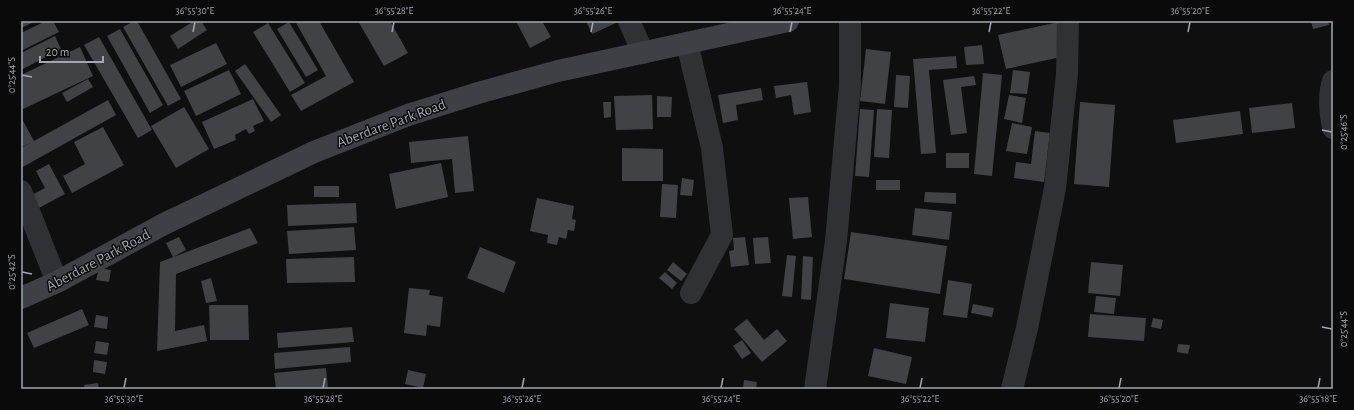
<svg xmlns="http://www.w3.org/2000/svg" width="1354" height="410" viewBox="0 0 1354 410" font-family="'Alegreya Sans',sans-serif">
<rect width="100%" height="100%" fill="#0f0f10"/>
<!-- building -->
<path fill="#404246" d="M21 21H36L21 28Z
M46 21H53L59 32 21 51V33Z
M134 21H137L181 99 168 106 123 27Z
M194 21H201L207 30 178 49 170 36Z
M295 21H319L354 82 301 111 291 95 326 76Z
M358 21H390L408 53 384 66Z
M516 21H542L551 37 530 48Z
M586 21H620L592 34Z
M1311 21H1328L1329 25 1313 29Z
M289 22 318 70 306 77 277 29Z
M1059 22 1066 56 1006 69 998 35Z
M268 23 305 83 290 92 253 32Z
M120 29 163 105 150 113 107 36Z
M55 36 61 49 21 70V53Z
M99 37 152 130 138 138 84 45Z
M216 43 227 64 181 87 170 65Z
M982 45 984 64 966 65 964 47Z
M80 47 93 76 23 109 21 104V75Z
M866 49 891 52 885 104 860 101Z
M956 56 957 68 929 70 936 153 921 154 913 59Z
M245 64 281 115 271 122 235 71Z
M229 70 241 94 196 116 184 91Z
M1013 70 1030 72 1027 94 1010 93Z
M983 73 1002 75 992 176 974 174Z
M896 75 910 76 908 108 894 107Z
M974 76 976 85 961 87 967 133 951 135 943 80Z
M88 79 93 87 67 102 62 93Z
M807 82 811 112 794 115 791 95 776 98 774 86Z
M761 88 763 100 736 105 738 120 723 123 718 95Z
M652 95 653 129 616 130 614 96Z
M1009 95 1026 98 1022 123 1004 119Z
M657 96 672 97 671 117H657Z
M253 99 264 121 253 126 255 131 249 134 246 129 235 135 236 140 214 149 202 122Z
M108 100 116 115 21 168V148L32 142 22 147 21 146V117L34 141Z
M603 102H611V117L604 118Z
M1080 102 1115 105 1109 187 1074 184Z
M1292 103 1295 128 1252 133 1249 108Z
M184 107 209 149 176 168 151 126Z
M860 109 874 110 869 177 855 176Z
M877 109 892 110 889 158 874 157Z
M1240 111 1243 134 1176 143 1173 120Z
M1012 123 1032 127 1027 154 1006 151Z
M103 127 124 165 72 193 63 176 85 164 74 142Z
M1035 131 1050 133 1044 182 1014 178 1016 162 1031 164Z
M468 136 474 191 455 193 452 159 411 163 409 142Z
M622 148 663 149V181H622Z
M946 153H969V168H946Z
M441 163 448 197 396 209 389 174Z
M49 164 65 194 37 209 30 196 45 188 36 171Z
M682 178 694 180 692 196 680 195Z
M876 180H900V190H876Z
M662 184 678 185 676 218 660 217Z
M314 186H339V197H314Z
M925 192 956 193V204L924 202Z
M808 197 812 237 793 239 789 198Z
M537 198 574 206 572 219 576 220 574 231 568 230 566 239 559 237 557 245 547 243 548 235 530 231Z
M356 203 357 223 288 226 287 205Z
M915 208 952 212 949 240 912 235Z
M354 227 356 250 289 254 287 231Z
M250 228 258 243 176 274 175 331 204 325 207 341 157 351 160 262Z
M851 232 947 246 940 294 844 279Z
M179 237 186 250 173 257 166 243Z
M745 237 749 265 731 267 729 251 734 250 733 238Z
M768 237 771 263 755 264 753 238Z
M480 247 516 262 504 293 467 278Z
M787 255 796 256 792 297 782 296Z
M803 256 813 257 811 300 801 299Z
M354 257 355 282 287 283 286 259Z
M673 262 687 274 681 281 667 270Z
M1091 262 1123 265 1120 296 1088 293Z
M99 268 111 270 109 282 96 280Z
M665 272 677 283 672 289 659 278Z
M211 278 217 301 206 303 201 281Z
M948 280 972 284 967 318 943 315Z
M409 288 430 290 429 295 443 297 440 327 427 325 426 336 404 333Z
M1096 296 1116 298 1114 314 1094 312Z
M890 303 929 308 925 342 886 338Z
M973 304 994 308 992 317 971 313Z
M209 305H248L249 340H210Z
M82 309 89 325 34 348 27 333Z
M1090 314 1146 318 1144 341 1088 337Z
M96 315 108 317 107 329 94 327Z
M1153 318 1163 320 1161 329 1151 327Z
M747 319 764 340 777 329 787 341 762 362 734 329Z
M352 327 354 342 278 348 277 333Z
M742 340 751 353 742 359 733 346Z
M96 341 109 343 107 355 94 353Z
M1178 344 1190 345 1188 354 1177 352Z
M350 347 351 362 275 369 274 353Z
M874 348 912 357 906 384 868 376Z
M94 360 107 362 105 374 93 372Z
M326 368 328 387 317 389H276L274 373Z
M408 370 426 374 423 388 405 384Z
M744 380 757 382 756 389H743Z
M98 383 99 389H85L84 385Z"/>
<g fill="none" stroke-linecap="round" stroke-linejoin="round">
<!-- street -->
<path stroke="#303135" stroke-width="22" d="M629 21 643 53
M687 43 712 148 722 235 691 293
M1333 81C1328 96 1330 113 1333 128
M21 191 57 282
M815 389 836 241 850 85V21
M1012 389 1027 328 1055 188 1067 74 1068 21"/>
<!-- secondary -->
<path stroke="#3e4045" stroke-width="22" d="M21 298 57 282 164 224 314 152 408 115 478 93 558 71 788 21"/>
</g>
<!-- ticks -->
<path fill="none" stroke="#a1a7b0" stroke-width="1.5" d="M193 32 195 22M392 32 394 22M591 32 593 22M790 32 792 22M989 32 991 22M1188 32 1190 22M22 75 32 77M1322 130 1332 132M22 272 32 274M1322 327 1332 329M124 388 126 378M323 388 325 378M522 388 524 378M721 388 723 378M920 388 922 378M1119 388 1121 378M1318 388 1320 378"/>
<g text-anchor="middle" stroke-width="3" stroke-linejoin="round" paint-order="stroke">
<!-- street labels -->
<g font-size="15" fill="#a1a7b0" stroke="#0a0a0b">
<text transform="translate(391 123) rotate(-20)" y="5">Aberdare Park Road</text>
<text transform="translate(98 260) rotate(-28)" y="5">Aberdare Park Road</text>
</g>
</g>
<!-- border -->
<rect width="1354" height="410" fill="none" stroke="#0a0a0b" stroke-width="44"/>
<!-- scale -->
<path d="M40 56v6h63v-6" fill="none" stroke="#a1a7b0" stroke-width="2"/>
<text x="46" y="56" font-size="12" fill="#a1a7b0" stroke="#0a0a0b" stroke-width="3" paint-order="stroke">20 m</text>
<rect x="22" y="22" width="1310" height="366" fill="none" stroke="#a1a7b0" stroke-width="1.5"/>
<g font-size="10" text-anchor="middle" fill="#a1a7b0">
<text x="195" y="14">36°55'30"E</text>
<text x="394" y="14">36°55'28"E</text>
<text x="593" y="14">36°55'26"E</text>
<text x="792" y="14">36°55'24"E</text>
<text x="991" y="14">36°55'22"E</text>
<text x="1190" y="14">36°55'20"E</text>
<text transform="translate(11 75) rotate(-90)" y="4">0°25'44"S</text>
<text transform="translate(1343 132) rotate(-90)" y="4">0°25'46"S</text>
<text transform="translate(11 272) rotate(-90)" y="4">0°25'42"S</text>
<text transform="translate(1343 329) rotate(-90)" y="4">0°25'44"S</text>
<text x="124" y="402">36°55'30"E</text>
<text x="323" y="402">36°55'28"E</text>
<text x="522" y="402">36°55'26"E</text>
<text x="721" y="402">36°55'24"E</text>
<text x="920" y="402">36°55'22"E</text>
<text x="1119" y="402">36°55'20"E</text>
<text x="1318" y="402">36°55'18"E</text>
</g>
</svg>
